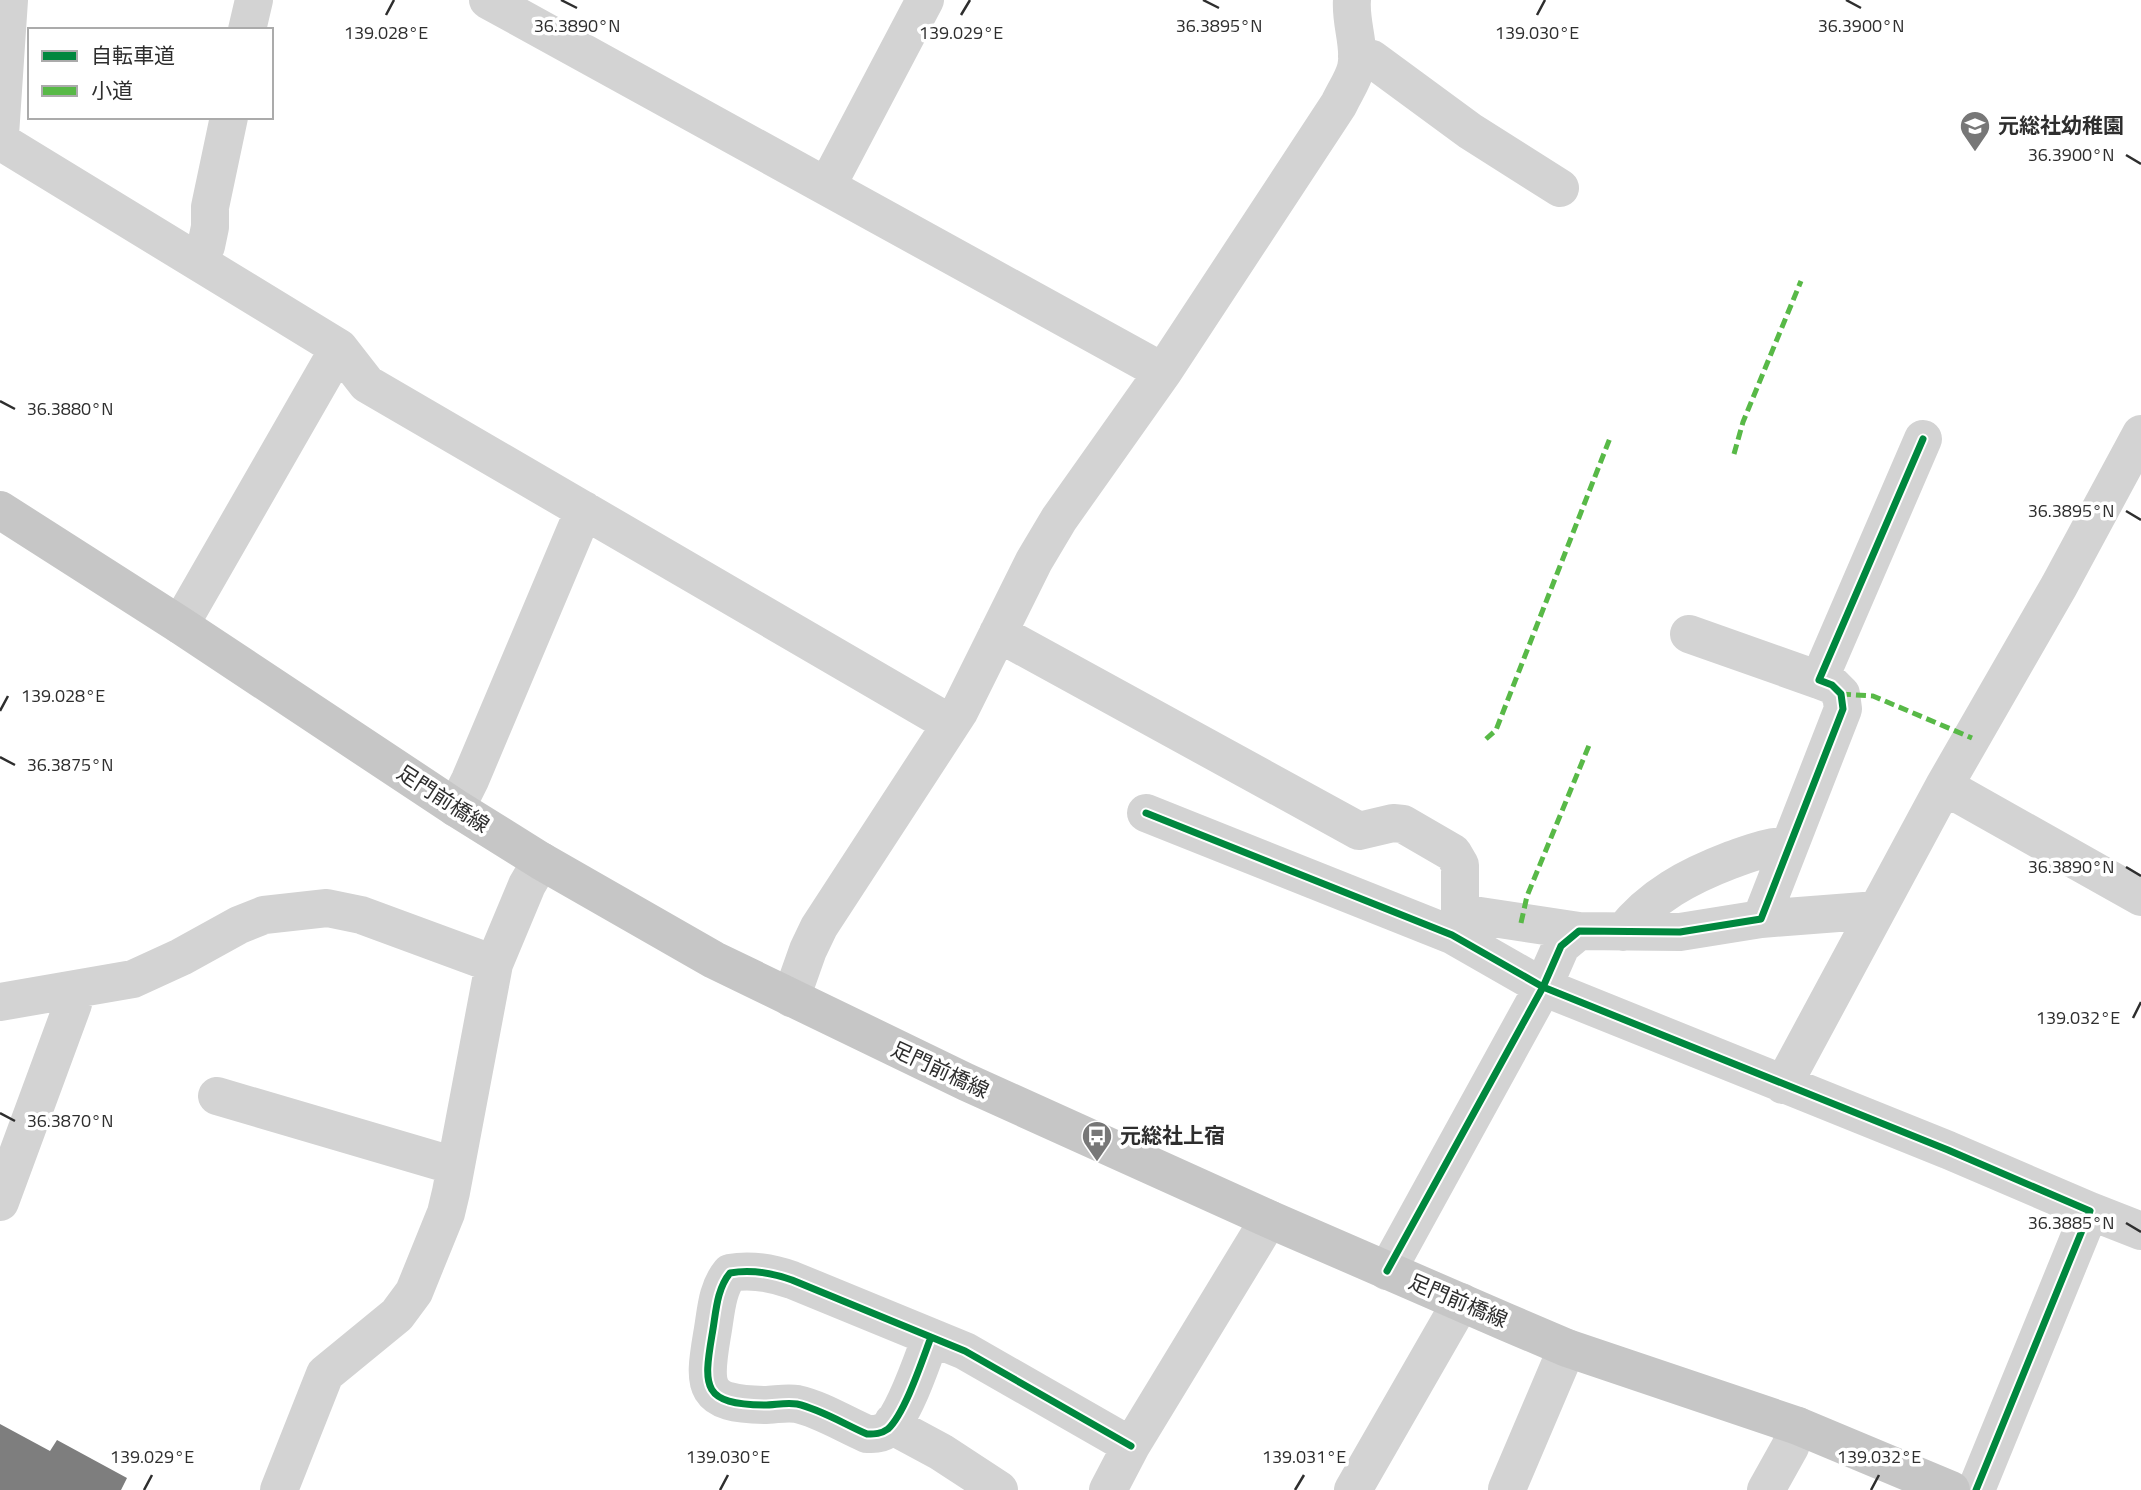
<svg xmlns="http://www.w3.org/2000/svg" width="2141" height="1490" viewBox="0 0 2141 1490" font-family="'Titillium Web','Noto Sans JP',sans-serif">
<rect width="100%" height="100%" fill="#fff"/>
<!-- building -->
<path fill="#7e7e7e" d="M0 1424 50 1451 57 1440 127 1478 121 1490H0Z"/>
<g fill="none" stroke-linecap="round" stroke-linejoin="round">
<!-- minor -->
<path stroke="#d3d3d3" stroke-width="38" d="M488 0 1163 372
M247 30 254 0
M1357 56 1372 59 1470 131 1560 188
M0 135 9 0
M0 141 339 348 367 384 951 724
M827 186 925 0
M196 260 206 246 210 227V207L229 117
M180 625 339 348
M998 633 1359 831 1393 823 1403 824 1453 853 1460 865V913L1452 935
M1689 634 1819 680
M1944 786 2141 897
M456 808 470 780 584 510
M1146 813 1452 935 1543 987 1948 1150 2090 1211 1976 1490
M1460 913 1579 931
M1761 919 1877 910
M1623 932C1651 896 1689 876 1731 860 1751 853 1767 846 1789 846
M791 998 808 950 819 927 959 712 1034 561 1059 519 1163 372 1339 104C1344 93 1353 80 1356 68 1361 47 1350 23 1352 0
M0 1002 133 979 181 957 239 925 264 915 327 908 361 915 494 964
M1783 1085 1944 786 2059 586 2141 434
M217 1096 455 1166
M0 1202 73 1004V991
M2090 1211 2141 1231
M1387 1271 1543 987 1561 946 1579 931 1680 932 1761 919 1843 709 1841 694 1832 685 1819 680 1923 439
M931 1337C922 1361 905 1413 888 1429 881 1434 875 1434 867 1434 844 1424 820 1409 797 1404 786 1402 775 1405 764 1405 703 1404 703 1388 712 1335 716 1314 716 1290 730 1273 751 1269 772 1273 792 1280L965 1351 1131 1446
M893 1422 902 1431 941 1452 999 1490
M1507 1489 1567 1348
M279 1490 325 1374 397 1315 414 1292 446 1213 451 1192 494 964 527 885 541 861
M1108 1490 1131 1446 1269 1219
M1353 1490 1461 1302
M1766 1490 1790 1447 1798 1426"/>
<!-- major -->
<path stroke="#c6c6c6" stroke-width="38" d="M0 510 180 625 456 808 541 861 714 960 966 1082 1269 1219 1506 1322 1567 1348 1798 1426 1951 1490"/>
<!-- quiet -->
<path stroke="#58b947" stroke-width="5" stroke-dasharray="10 5" stroke-linecap="butt" d="M1734 454 1743 422 1801 281
M1841 694 1873 696 1972 738
M1486 739 1496 730 1610 438
M1521 923 1527 896 1590 743"/>
<!-- cycleway casing -->
<g stroke="#fff" stroke-width="11">
<path id="cycleway" d="M1146 813 1452 935 1543 987 1948 1150 2090 1211 1976 1490
M1387 1271 1543 987 1561 946 1579 931 1680 932 1761 919 1843 709 1841 694 1832 685 1819 680 1923 439
M931 1337C922 1361 905 1413 888 1429 881 1434 875 1434 867 1434 844 1424 820 1409 797 1404 786 1402 775 1405 764 1405 703 1404 703 1388 712 1335 716 1314 716 1290 730 1273 751 1269 772 1273 792 1280L965 1351 1131 1446"/>
</g>
<!-- cycleway -->
<use href="#cycleway" stroke="#00873e" stroke-width="7"/>
</g>
<!-- ticks -->
<path fill="none" stroke="#2e2e2e" stroke-width="2.5" d="M561 0 577 8M1203 0 1219 8M1846 0 1861 8M386 15 394 0M961 15 970 0M1537 15 1545 0M2126 155 2141 164M0 401 15 409M2126 511 2141 520M0 711 8 696M0 757 15 765M2126 867 2141 876M2133 1018 2141 1002M0 1113 15 1121M2126 1223 2141 1232M144 1490 152 1475M720 1490 728 1475M1295 1490 1304 1475M1871 1490 1879 1475"/>
<!-- icons -->
<defs>
<g id="school-pin" transform="scale(1.575)"><path d="M0 17L-7.5 6A9.5 9.5 0 1 1 7.5 6Z" fill="#777" stroke="#fff"/><path d="M0-5L7-2L0 1L-7-2ZM-4 1L0 2.5L4 1V4Q0 6-4 4Z" fill="#fff"/></g>
<g id="bus-pin" transform="scale(1.575)"><path d="M0 17L-7.5 6A9.5 9.5 0 1 1 7.5 6Z" fill="#777" stroke="#fff"/><path d="M-5-6H5V4H4V6H2V4H-2V6H-4V4H-5ZM-3.5-4V0h7V-4ZM-3.5 1.2v1.5H-2V1.2ZM2 1.2v1.5H3.5V1.2Z" fill="#fff"/></g>
</defs>
<g fill-rule="evenodd">
<use href="#school-pin" x="1975" y="126"/>
<use href="#bus-pin" x="1097" y="1136"/>
</g>
<g text-anchor="middle" stroke-width="7" stroke-linejoin="round" paint-order="stroke">
<!-- poi labels -->
<g font-size="21" font-weight="bold" fill="#2e2e2e" stroke="#fff" text-anchor="start">
<text x="1998" y="133">元総社幼稚園</text>
<text x="1120" y="1143">元総社上宿</text>
</g>
<!-- street labels -->
<g font-size="21" fill="#2e2e2e" stroke="#fff">
<text transform="translate(443 799) rotate(33)" y="7">足門前橋線</text>
<text transform="translate(940 1070) rotate(25)" y="7">足門前橋線</text>
<text transform="translate(1458 1301) rotate(23)" y="7">足門前橋線</text>
</g>
</g>
<g font-size="18" text-anchor="middle" fill="#2e2e2e" stroke="#fff" stroke-width="7" stroke-linejoin="round" paint-order="stroke">
<text x="577" y="32">36.3890°N</text>
<text x="1219" y="32">36.3895°N</text>
<text x="1861" y="32">36.3900°N</text>
<text x="386" y="39">139.028°E</text>
<text x="961" y="39">139.029°E</text>
<text x="1537" y="39">139.030°E</text>
<text x="2071" y="161">36.3900°N</text>
<text x="70" y="415">36.3880°N</text>
<text x="2071" y="517">36.3895°N</text>
<text x="63" y="702">139.028°E</text>
<text x="70" y="771">36.3875°N</text>
<text x="2071" y="873">36.3890°N</text>
<text x="2078" y="1024">139.032°E</text>
<text x="70" y="1127">36.3870°N</text>
<text x="2071" y="1229">36.3885°N</text>
<text x="152" y="1463">139.029°E</text>
<text x="728" y="1463">139.030°E</text>
<text x="1304" y="1463">139.031°E</text>
<text x="1879" y="1463">139.032°E</text>
</g>
<!-- legend -->
<rect x="28" y="28" width="245" height="91" fill="#ffffff" stroke="#ababab" stroke-width="2"/>
<rect x="42" y="51" width="35" height="10" fill="#00873e" stroke="#ababab" stroke-width="2"/>
<text x="91" y="63" font-size="21" fill="#2e2e2e">自転車道</text>
<rect x="42" y="86" width="35" height="10" fill="#58b947" stroke="#ababab" stroke-width="2"/>
<text x="91" y="98" font-size="21" fill="#2e2e2e">小道</text>
</svg>
